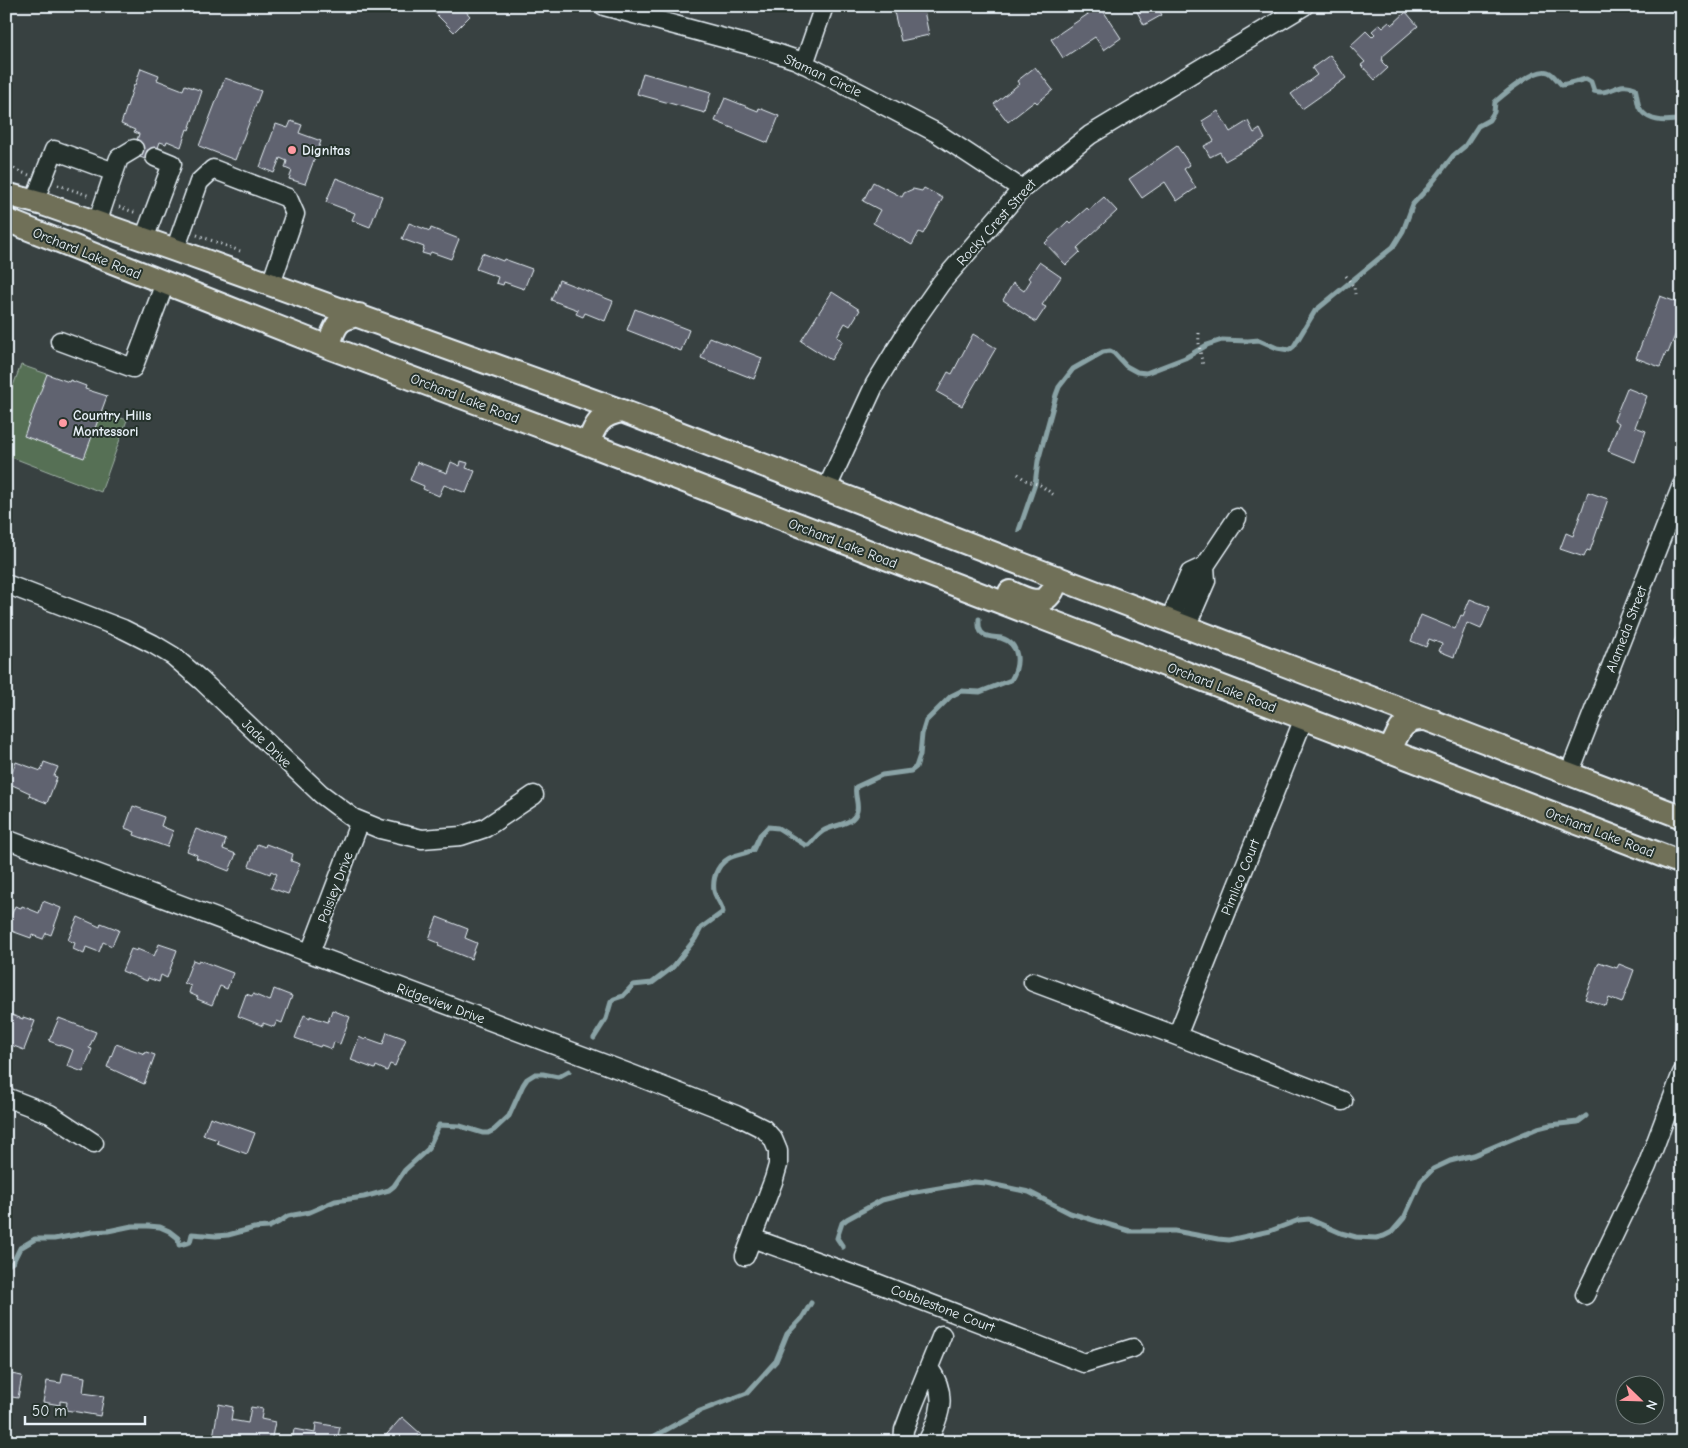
<svg xmlns="http://www.w3.org/2000/svg" width="1688" height="1448" viewBox="0 0 1688 1448" font-family="'Comic Neue',sans-serif">
<rect width="100%" height="100%" fill="#384141"/>
<filter id="ink" filterUnits="userSpaceOnUse"><feTurbulence type="fractalNoise" baseFrequency=".02" numOctaves="2"/><feDisplacementMap in="SourceGraphic" scale="10" xChannelSelector="R" yChannelSelector="G"/><feConvolveMatrix kernelMatrix="1 2 1 2 8 2 1 2 1" color-interpolation-filters="sRGB"/></filter>
<g filter="url(#ink)">
<!-- green -->
<path fill="#566f55" stroke="#9fb0a6" d="M21 365 47 374 101 411 127 420 101 492 6 455V404Z"/>
<g fill="none" stroke-linecap="round" stroke-linejoin="round">
<!-- stream -->
<path stroke="#8aa3a6" stroke-width="5" d="M1019 530 1035 484 1038 461 1056 395 1059 387 1073 369 1103 352 1110 351 1114 353 1126 366 1137 372 1146 373 1185 358 1207 345 1222 340 1248 341 1259 340 1277 348 1289 350 1294 346 1315 311 1393 247 1403 231 1413 204 1427 189 1453 156 1465 146 1478 126 1489 120 1494 112 1495 102C1504 94 1536 67 1548 72 1554 74 1557 81 1562 85L1586 79 1591 82 1594 91C1611 96 1618 80 1635 88 1637 94 1637 101 1639 107 1647 123 1667 122 1682 119
M594 1038 606 1019 611 1002 614 999 623 996 633 985 652 983 673 967 695 939 701 928 723 912C722 904 716 899 714 891 712 876 719 861 734 856 741 854 746 853 753 850L760 835 768 827 778 828 805 845H809C814 840 817 835 823 831 832 825 854 825 857 811 859 803 854 795 856 787L882 775 911 771 916 767 920 755 922 734 926 721 951 696 961 691 980 692 1011 680C1020 665 1021 644 1001 638 995 637 987 638 982 633 978 629 979 624 979 619
M843 1247 837 1238 842 1223 847 1219 882 1200 910 1193 974 1182 986 1183 1029 1192 1070 1213 1130 1231H1175L1218 1239 1229 1240 1270 1231 1299 1220 1309 1219 1341 1233 1356 1237 1376 1238 1384 1236 1392 1232 1404 1218 1421 1181 1433 1169 1450 1161 1474 1155 1538 1128 1550 1125 1578 1122 1586 1116
M6 1266 13 1262 20 1248 35 1239H54L92 1232 108 1231 132 1226H148L160 1227 169 1231 178 1238 179 1245 190 1242 192 1234 216 1236 228 1235 254 1228 269 1227 279 1222 288 1216 310 1212 335 1201 364 1197 389 1190 394 1186 405 1170 428 1149 439 1125 460 1126 483 1133H488L494 1130 509 1116 523 1085 527 1079 535 1074H543L558 1077 569 1071
M644 1442 700 1411 747 1393 776 1361 787 1334 802 1318 811 1303"/>
</g>
<!-- building -->
<path fill="#616370" stroke="#e8f1f8" d="M428 6H461L470 16 454 32Z
M898 6H923L929 35 901 41 894 12 899 11Z
M1100 6 1121 38 1104 50 1095 37 1063 58 1051 39Z
M1134 6H1157L1162 15 1144 25Z
M1406 12 1418 26 1383 56 1382 62 1388 68 1375 80 1361 65 1365 62 1350 46 1366 31 1372 37 1375 34 1372 31 1380 24 1383 27 1389 22 1392 25Z
M1330 55 1346 78 1302 109 1291 94 1317 75 1312 68Z
M1035 67 1053 90 1037 103 1035 101 1008 122 994 104 1019 84 1017 81Z
M141 68 159 75 157 80 183 90 185 85 202 91 189 130 187 129 181 147 167 141 166 144 160 142 153 162 132 154 139 134 134 132 135 130 121 124 134 85H135Z
M643 73 711 92 705 113 637 94Z
M225 78 261 91 235 160 199 146Z
M725 98 758 111 759 108 779 116 768 143 715 121Z
M1218 111 1230 132 1248 121 1254 133 1260 129 1265 139 1225 161 1220 152 1210 157 1204 146 1214 141 1202 121Z
M291 121 302 125 299 133 321 141 305 184 289 179 292 171 285 168 287 161 280 158 274 173 260 167 276 124 288 128Z
M1177 146 1190 165 1184 169 1196 188 1177 201 1165 182 1142 198 1129 179Z
M336 178 382 196 370 227 352 220 355 213 326 202Z
M873 182 902 197 904 193 913 189 922 191 924 188 943 198 923 234 919 232 912 245 873 223 880 210 863 201Z
M1104 197 1117 211 1077 248 1080 252 1066 265 1045 243 1068 221 1070 223 1087 208 1089 210Z
M409 223 430 231 431 228 459 239 451 259 431 252 429 255 422 253 424 247 402 239Z
M482 253 503 261 504 259 532 269 524 289 504 282 503 285 496 283 498 277 476 269Z
M1039 262 1061 277 1042 305 1046 307 1036 322 1003 300 1013 283 1024 291 1031 280 1028 278Z
M559 280 613 301 605 321 585 313 583 317 576 314 578 310 551 300Z
M832 292 860 310 850 326 845 323 837 337 843 341 831 360 801 341Z
M1660 296 1682 304V318L1668 353 1666 352 1660 367 1636 358Z
M635 309 689 330 681 351 627 330Z
M973 334 996 348 962 406 937 392 948 372 952 374Z
M709 337 762 358 754 379 701 358Z
M47 374 69 382 70 380 86 386 85 389 107 396 84 458 24 436Z
M1627 388 1647 396 1635 427 1646 431 1635 462 1608 451 1619 423 1614 420Z
M461 461 468 463 466 468 475 471 466 493 444 485 439 496 423 489 424 486 410 480 417 462 447 473 451 462 460 466Z
M1588 492 1608 499 1590 551 1587 550 1584 557 1560 549 1566 533 1573 536Z
M1470 599 1490 607 1481 629 1467 623 1454 657 1439 651 1442 644 1429 639 1426 647 1411 641 1421 615 1455 629 1461 615 1463 616Z
M1682 623V645L1674 642Z
M16 762 41 771 44 762 58 767 54 776 57 777 47 803 29 796 30 793 8 783Z
M133 806 164 817 161 826 173 831 167 847 134 835 135 832 125 828Z
M196 829 226 840 223 849 236 854 229 871 196 858 197 855 187 851Z
M257 844 265 847 266 844 293 854 291 861 300 864 288 894 271 888 277 874 271 871 270 874 249 866Z
M43 901 61 908 51 935 46 933 43 939 32 935 31 938 6 929 15 906 21 908 22 906 39 913Z
M78 917 100 927 101 923 119 930 112 946 103 942 99 952 86 947 84 954 73 949 75 943 68 940Z
M437 917 468 929 465 938 477 943 471 959 438 946 439 943 429 939Z
M159 944 177 950 167 978 161 975 159 982 148 978 147 981 122 971 131 949 137 951V949L154 956Z
M193 960 198 962 199 960 233 973 227 989 220 986 212 1005 197 999 198 997 189 993 191 986 184 983Z
M1599 962 1617 968 1619 964 1634 970 1622 1003 1609 998 1606 1006 1585 999Z
M274 989 292 996 282 1023 277 1021 274 1027 263 1023V1026L238 1016 246 994 252 996 253 994 270 1001Z
M332 1010 350 1017 340 1044 334 1042 332 1049 321 1045 320 1047 295 1038 304 1015 310 1018V1016L328 1022Z
M6 1013 23 1019V1017L35 1021 24 1050 11 1045 12 1044 6 1041Z
M59 1018 96 1032 89 1048 92 1049 83 1072 67 1066 73 1050 49 1041Z
M387 1032 406 1039 395 1066 390 1064 387 1071 376 1066 375 1069 351 1060 359 1037 365 1040 366 1038 383 1044Z
M116 1044 145 1054 146 1052 155 1055 144 1084 107 1067Z
M210 1117 255 1133 247 1154 217 1143 218 1140 203 1135Z
M6 1373 22 1376 18 1398 6 1396Z
M63 1373 85 1377 83 1393 104 1396 100 1416 66 1410 67 1402 60 1401V1405L43 1402 47 1381 61 1383Z
M219 1404 233 1407 231 1420 248 1423 251 1407 263 1409 261 1419 275 1422 271 1442H236L213 1437Z
M402 1417 421 1434 414 1442H380Z
M316 1423 340 1427 338 1436 341 1437 340 1442H292L294 1429 315 1433Z"/>
<g fill="none" stroke-linecap="round" stroke-linejoin="round">
<!-- minor casing -->
<g stroke="#e8f1f8" stroke-width="21">
<path id="minor" d="M604 6 764 49 797 60 937 133 1022 189
M804 64 824 6
M34 202 54 150 114 172
M97 223 119 158 134 149
M144 239 172 164 155 157
M175 250 199 182 213 169 288 198 295 214 271 284
M60 341 133 368 165 283
M826 490 875 384 908 330 941 283 1022 189 1090 135 1304 6
M6 584 123 629 153 644 173 656 202 681 321 794 353 818 380 829 422 839 461 836 485 828 534 795
M1169 621 1190 573 1205 566 1237 518
M1186 627 1206 581 1205 566
M1569 774 1682 485
M6 839 634 1075 736 1115 764 1129 773 1139 778 1151V1165L774 1179 745 1256
M310 953 360 821
M1033 982 1177 1036 1343 1101
M1177 1036 1304 718
M6 1097 50 1114 94 1143
M752 1238 874 1282 1084 1363 1133 1348
M1585 1295 1647 1166 1682 1073
M903 1442 904 1430 911 1411 942 1335
M927 1442C941 1415 948 1394 929 1368"/>
</g>
<!-- major casing -->
<g stroke="#e8f1f8" stroke-width="26">
<path id="major" d="M6 194 43 204 175 250 622 411 1682 817
M6 220 328 347 588 444 1682 863
M328 347C335 327 336 318 359 315
M588 444C595 424 600 415 622 411
M1010 592C1023 598 1041 608 1051 593 1054 589 1056 582 1057 577
M1390 752C1398 729 1405 715 1432 720"/>
</g>
<!-- path -->
<path stroke="#e8f1f8" stroke-width="3" stroke-dasharray="1 4" stroke-linecap="butt" d="M6 163 18 171 29 175
M58 185 90 196
M119 207 137 213
M197 235 240 251
M1346 276 1354 287 1355 294
M1199 333C1198 347 1201 353 1203 366
M1018 474 1025 480 1040 485 1054 495"/>
<!-- minor -->
<use href="#minor" stroke="#26332d" stroke-width="18"/>
<!-- major -->
<use href="#major" stroke="#706f59" stroke-width="22"/>
</g>
</g>
<!-- markers -->
<g fill="#ff9aa2" stroke="#26332d" stroke-width="2">
<circle cx="292" cy="150" r="5"/>
<circle cx="63" cy="423" r="5"/>
</g>
<g text-anchor="middle" stroke-width="4" stroke-linejoin="round" paint-order="stroke">
<!-- street labels -->
<g font-size="14" fill="#e8f1f8" stroke="#26332d">
<text transform="translate(823 75) rotate(25)" y="5">Staman Circle</text>
<text transform="translate(996 222) rotate(-48)" y="5">Rocky Crest Street</text>
<text transform="translate(87 253) rotate(22)" y="5">Orchard Lake Road</text>
<text transform="translate(465 398) rotate(21)" y="5">Orchard Lake Road</text>
<text transform="translate(843 543) rotate(21)" y="5">Orchard Lake Road</text>
<text transform="translate(1626 629) rotate(-69)" y="5">Alameda Street</text>
<text transform="translate(1222 687) rotate(21)" y="5">Orchard Lake Road</text>
<text transform="translate(267 743) rotate(44)" y="5">Jade Drive</text>
<text transform="translate(1600 832) rotate(21)" y="5">Orchard Lake Road</text>
<text transform="translate(1240 877) rotate(-68)" y="5">Pimlico Court</text>
<text transform="translate(335 887) rotate(-69)" y="5">Paisley Drive</text>
<text transform="translate(441 1003) rotate(20)" y="5">Ridgeview Drive</text>
<text transform="translate(943 1308) rotate(21)" y="5">Cobblestone Court</text>
</g>
<!-- poi labels -->
<g font-size="14" font-weight="bold" fill="#e8f1f8" stroke="#26332d" text-anchor="start">
<text x="302" y="155">Dignitas</text>
<text x="73" y="420">Country Hills<tspan x="73" dy="16">Montessori</tspan></text>
</g>
</g>
<!-- margin -->
<rect width="1688" height="1448" fill="none" stroke="#26332d" stroke-width="25"/>
<rect x="12" y="12" width="1663" height="1423" fill="none" stroke="#e8f1f8" stroke-width="2" filter="url(#ink)"/>
<!-- north arrow -->
<g transform="translate(1640 1400) rotate(113)"><circle r="24" fill="#26332d" stroke="#747f7e"/>
<path d="M0-4L9 19L0 12L-9 19Z" fill="#ff9aa2"/>
<text y="-8" font-size="14" font-weight="bold" text-anchor="middle" fill="#e8f1f8">N</text>
</g>
<!-- scale -->
<path d="M25 1416v8h120v-8" fill="none" stroke="#e8f1f8" stroke-width="2.5"/>
<text x="32" y="1416" font-size="15" fill="#e8f1f8" stroke="#26332d" stroke-width="4" paint-order="stroke">50 m</text>
</svg>
